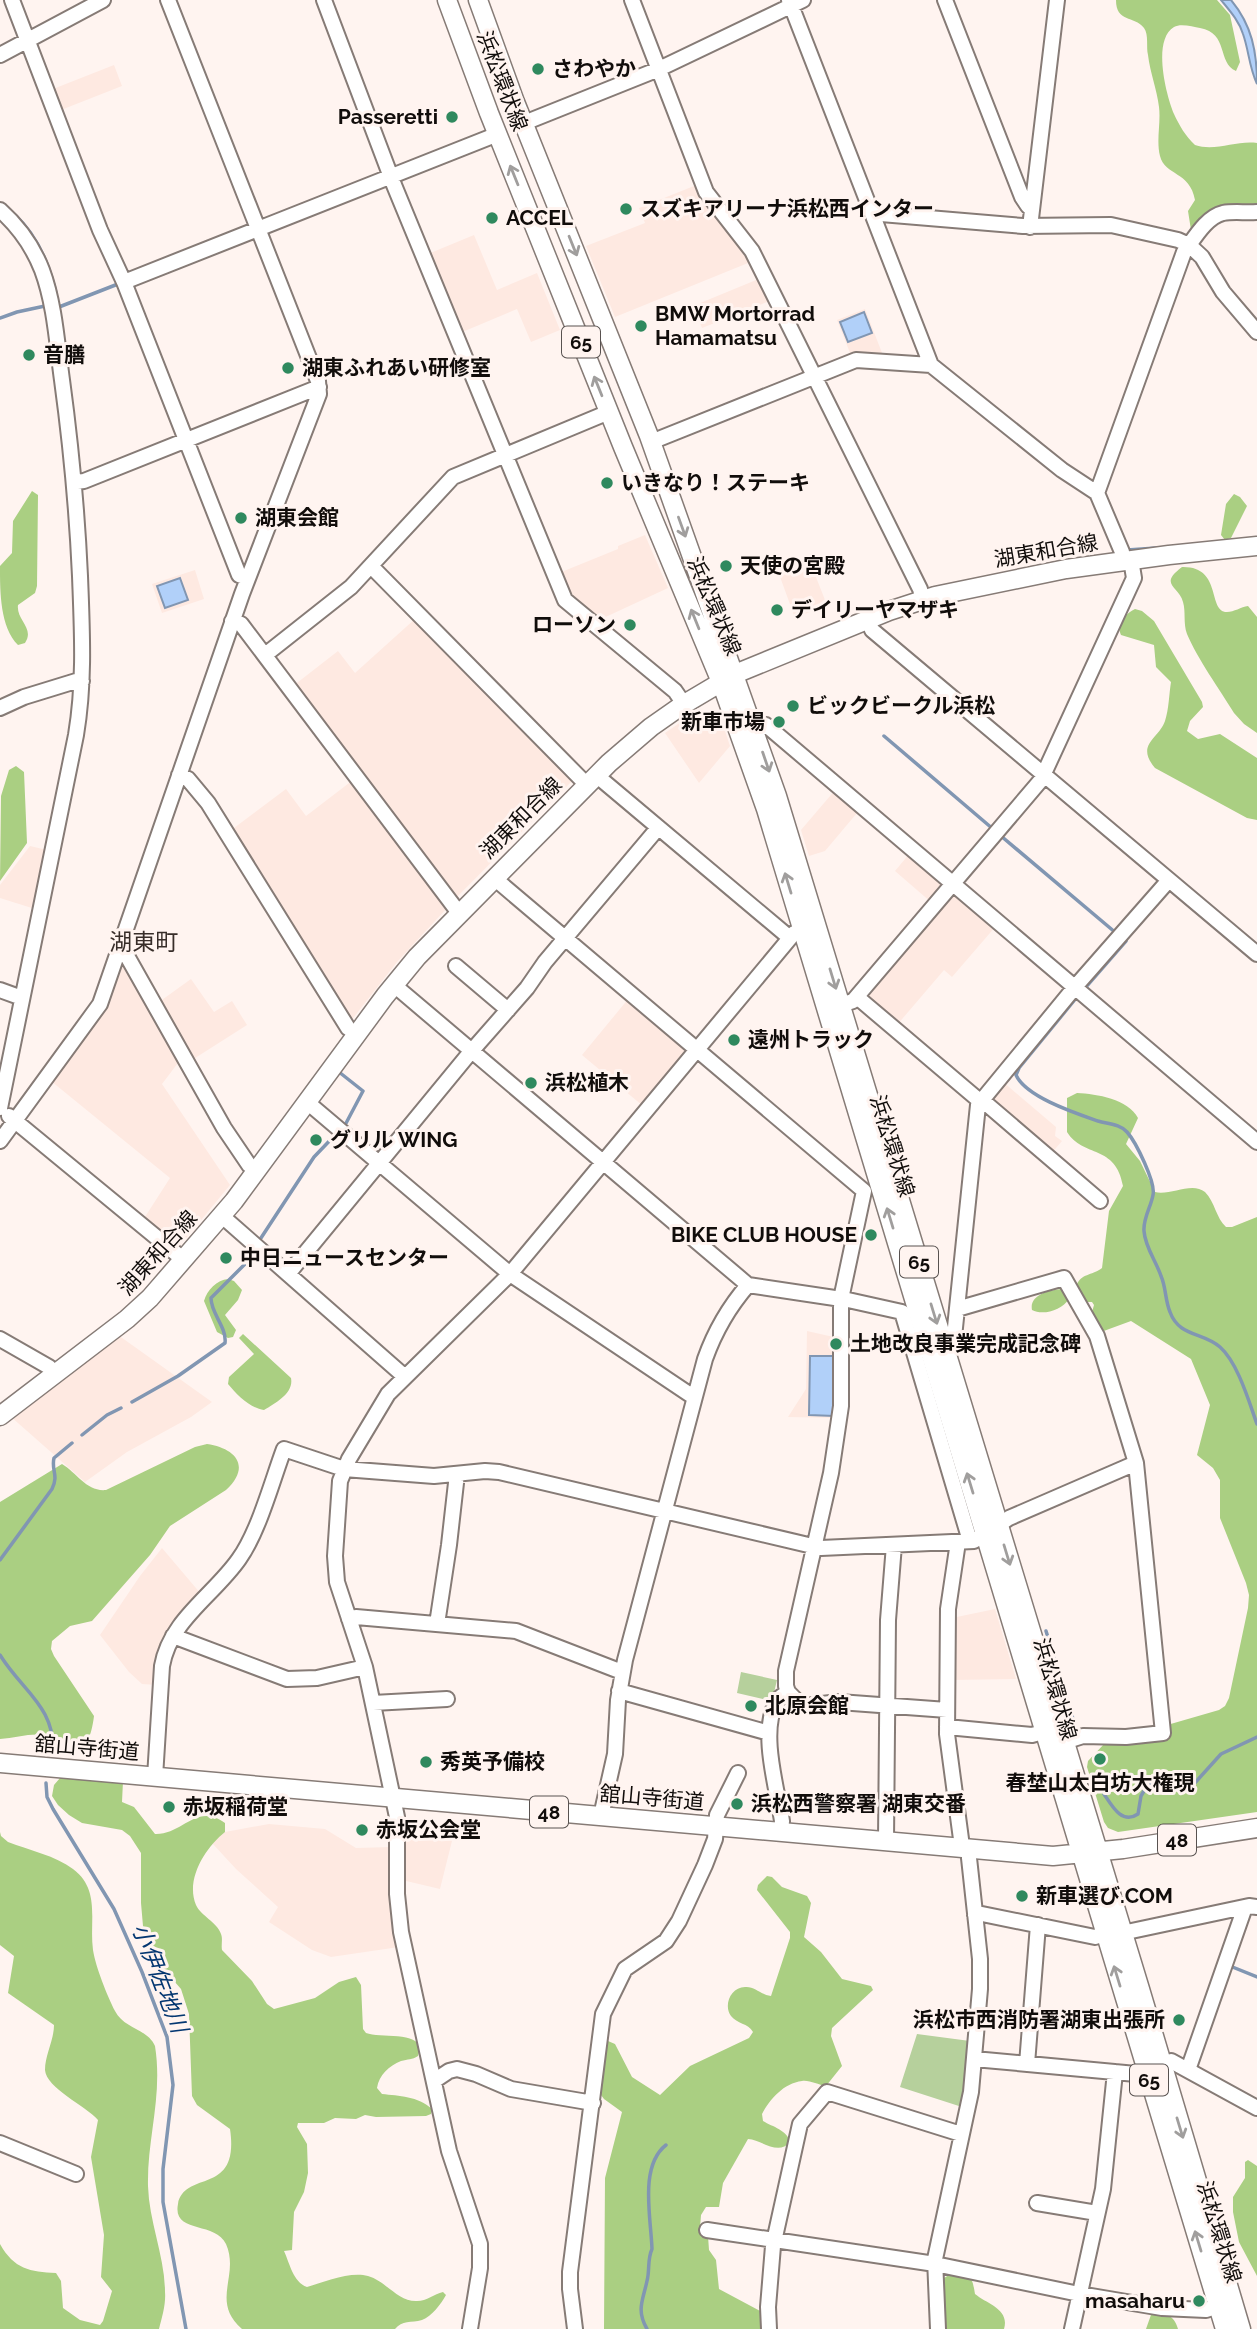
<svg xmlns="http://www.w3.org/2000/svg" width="1257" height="2329" viewBox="0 0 1257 2329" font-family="Raleway,'Noto Sans JP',sans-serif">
<rect width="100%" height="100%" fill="#fff4f0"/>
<!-- built -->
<path fill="#fee9e1" d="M114 65 122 86 61 110 53 89Z
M699 184 753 261 615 317 586 246 645 223 639 208Z
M474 235 497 290 537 273 560 330 531 342 517 309 460 333 428 254Z
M761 278 772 300 702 328 693 306Z
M865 309 884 358H852L837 320Z
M645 535 668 588 597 621 569 597 559 573 618 549V546Z
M810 562 827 605 795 618 779 574Z
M195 570 204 599 162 613 152 584Z
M416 618 574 779 453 901 293 686 338 651 355 673Z
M700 709 720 716 730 746 699 783 665 733Z
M353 780 448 907 397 962 350 1022 230 831 286 789 306 816Z
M836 789 856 807 857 813 825 851 809 856 801 830Z
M30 846 47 850 35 909 0 898V885Z
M910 853 946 883 932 903 895 871Z
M952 892 996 926 952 977 944 970 897 1025 869 1001 868 990Z
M125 962 181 1059 162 1084 230 1185 178 1248 143 1220 170 1178 51 1081 120 963Z
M191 979 214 1012 232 1001 247 1025 192 1060 159 1002Z
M629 998 688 1051 643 1106 582 1055Z
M1002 1081 1056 1127 1055 1136 1062 1141 1050 1155 986 1101Z
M807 1331 838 1338 836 1418 788 1417 806 1389Z
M118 1335 212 1402 191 1417 127 1452 85 1482 10 1416Z
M162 1548 201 1594 157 1685 142 1684 129 1672 100 1635 140 1576Z
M995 1609 1016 1679 951 1680 952 1618Z
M269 1824 325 1829 356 1848 391 1847 399 1947 331 1957 312 1950 269 1922 278 1907 236 1869 212 1843 225 1832Z
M436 1834 453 1837 440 1889 402 1880V1835Z"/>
<!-- green -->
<path fill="#b6d09c" d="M741 1672 777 1680 772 1701 737 1693Z
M917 2034 970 2041 965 2091 962 2107 900 2087Z"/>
<!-- forest -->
<path fill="#aacf82" d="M1116 0H1217L1230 15 1240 62 1236 71C1217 63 1229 33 1200 28 1193 27 1181 23 1174 27 1152 40 1166 95 1174 114 1179 125 1186 137 1195 145 1215 152 1237 140 1257 143V208L1194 231 1191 230 1188 211 1195 200C1190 171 1165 176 1160 156 1156 140 1161 123 1159 107 1157 90 1150 72 1148 55 1146 47 1149 35 1144 28 1134 15 1116 23 1116 0Z
M32 491 38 495 37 586 35 593 18 605C16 620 35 628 25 643L18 645C0 627 0 592 0 566L12 553 13 521Z
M1234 494 1240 497 1247 506 1231 538 1225 540 1221 535 1226 504Z
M1182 567C1223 566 1207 612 1227 612 1234 612 1241 607 1248 606L1257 617V733L1244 724 1234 713C1220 690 1197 658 1187 634 1183 623 1186 612 1183 602 1179 586 1158 585 1182 567Z
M1135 609 1142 611 1154 621 1202 702 1203 707 1190 721 1187 731 1198 739 1220 734 1257 758V820L1247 818 1155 768C1135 744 1159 739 1165 721 1169 709 1169 694 1171 682L1156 667 1154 645 1121 635C1116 623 1124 615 1135 609Z
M16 766 24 772 27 843 0 881 1 796 9 770Z
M1077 1093C1097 1094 1128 1099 1138 1118L1126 1144 1140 1161 1155 1192C1170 1196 1192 1181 1205 1192 1215 1202 1216 1218 1226 1227H1232L1257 1217V1812L1118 1832 1108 1828 1104 1822 1087 1767 1088 1761 1105 1743 1219 1710 1225 1706 1229 1698 1248 1608 1249 1595 1246 1583 1220 1518V1480L1213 1468 1197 1455 1210 1405 1191 1359 1131 1321 1101 1332 1092 1312 1094 1305 1092 1302H1085L1076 1287C1080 1273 1092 1276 1102 1268L1109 1211 1123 1186C1116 1144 1083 1158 1067 1132V1098Z
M228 1279 234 1281 242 1290 238 1300 225 1315 236 1330 233 1337 228 1338 217 1332 204 1301C207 1290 217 1280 228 1279Z
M1062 1289 1067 1293 1069 1299C1062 1310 1043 1316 1032 1310 1029 1295 1049 1290 1062 1289Z
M243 1334 291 1378C294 1393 276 1403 264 1410 250 1408 237 1395 228 1384L229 1377 254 1354 239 1338Z
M207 1444C235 1448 252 1466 226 1490L170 1526 150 1555 92 1621 70 1626 52 1641 51 1649 54 1656 94 1716C88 1764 72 1737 44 1735 30 1733 15 1738 0 1739V1502L62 1464C77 1473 87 1492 106 1490L195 1447Z
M67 1775 123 1781 122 1802 134 1807 155 1834C183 1835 196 1802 225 1823V1832C206 1847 185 1879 196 1905 201 1916 217 1922 221 1934 223 1939 221 1945 222 1950L252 1981 267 2004 274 2009 315 1998 339 1982 356 1977 361 1985 363 2029 366 2033C381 2039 428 2029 418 2056 412 2060 408 2059 401 2061 389 2066 379 2075 377 2088L382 2094C399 2096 418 2096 432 2109L431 2114 426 2116 376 2117 365 2115 356 2119 335 2118 324 2123H298L297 2127 307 2144 308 2173 304 2192 294 2212 292 2250 284 2251C290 2264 293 2282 307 2287 325 2282 350 2271 368 2276 386 2281 398 2302 417 2301 427 2301 434 2294 443 2292L446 2295C441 2304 432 2316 422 2320 411 2323 402 2320 395 2329H242C210 2301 240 2276 226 2244 215 2221 172 2234 178 2204 185 2169 240 2197 230 2129L197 2105 192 2096 189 2014 181 1989 161 1966 151 1949 143 1926 141 1903V1853L130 1836 122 1830 82 1823 69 1815 58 1805 52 1796 54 1785 60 1778Z
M0 1832 1 1836 8 1842C29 1850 56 1856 73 1869 101 1890 89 1921 93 1950 96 1968 107 1995 115 2011 124 2029 148 2029 155 2046 163 2096 147 2138 148 2186 149 2222 165 2257 165 2292 166 2304 162 2317 159 2329H0V2244C14 2269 30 2272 56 2273L61 2281 63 2308 80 2320 100 2325 103 2321 112 2291 101 2277 104 2235 91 2157 98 2120C86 2106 46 2088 45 2070 45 2055 54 2040 54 2025L8 1993 14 1956 0 1945Z
M767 1876 772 1877 782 1887 807 1896 811 1903 804 1937 821 1952 842 1979 871 1986 873 1990 832 2028 831 2036 842 2066 826 2086C818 2085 810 2080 802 2081 784 2083 770 2099 762 2114L763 2121C773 2127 787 2130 790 2142 778 2156 762 2140 748 2139L723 2183 719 2207H706L701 2215 700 2228 708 2236 709 2250 716 2260 719 2289 762 2312 765 2329H604L605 2178 622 2112 604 2099 598 2091 605 2043 608 2041 615 2044 632 2077 660 2095 690 2066 749 2038 753 2032C748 2023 737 2024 731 2016 723 2005 731 1987 745 1987 755 1986 761 1995 771 1996L790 1938V1932L757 1890 758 1885Z
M1248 2160 1257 2166V2276L1239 2242 1233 2212V2197L1245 2178V2162Z
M954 2272C972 2277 972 2276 975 2294 987 2304 1010 2309 1004 2329H944L942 2284 944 2278Z
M1152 2312C1165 2314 1174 2314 1178 2329H1146Z"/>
<!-- water -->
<path fill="#b1d0f9" stroke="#8196b2" stroke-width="2" d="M1221 0H1231C1252 25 1257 52 1257 84 1249 67 1249 51 1243 34 1239 21 1230 11 1221 0Z
M864 312 872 333 848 342 840 322Z
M180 578 188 600 165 608 157 586Z
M810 1356H834V1416L809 1415Z"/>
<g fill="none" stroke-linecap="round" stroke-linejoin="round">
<!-- stream -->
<path stroke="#8196b2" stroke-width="3.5" d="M15 215C37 235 49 264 56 293
M58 304 59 307 118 284
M0 318 17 312 45 306
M1127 550 1156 548
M884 736 993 829
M1001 836 1116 933
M1085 988 1126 941 1124 940
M1077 997 1019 1068 1016 1075C1026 1097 1075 1113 1098 1121 1108 1124 1120 1124 1127 1132 1136 1142 1156 1183 1153 1195 1151 1207 1143 1218 1144 1231 1145 1247 1156 1261 1161 1276 1166 1287 1165 1300 1170 1312 1179 1337 1203 1332 1220 1347 1238 1363 1249 1402 1257 1424
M339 1072 363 1091 344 1127
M259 1241 314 1157 337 1133
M132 1402 178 1376 225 1343C227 1327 211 1314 211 1298L247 1262 253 1251
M82 1435 107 1415 121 1408
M0 1560 52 1489C59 1475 51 1470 54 1458L72 1443
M1046 1631 1077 1732
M0 1655C22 1691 56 1707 53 1754
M46 1783 47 1797 53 1809 114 1909 142 1972 167 2037 173 2085 163 2169V2202L186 2329
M1104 1794C1112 1806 1122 1825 1138 1814L1141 1796 1148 1784C1163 1776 1177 1790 1193 1785L1221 1754 1257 1737
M1230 1966 1257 1977
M647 2329C636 2310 643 2300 647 2281 650 2270 647 2260 652 2249 651 2218 639 2166 666 2145"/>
<!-- minor casing -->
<g stroke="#867b76" stroke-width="18">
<path id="minor" d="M12 0 100 230 124 282 239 575 248 578
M324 0 394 185 565 600 675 691 684 704
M632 0 706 192 752 251 920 589 923 600
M789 0 931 365
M945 0 1022 197 1028 206H1032
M0 55 103 0
M524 123 659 69 803 0
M0 210C19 227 33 247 42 270 55 305 57 344 62 380 71 446 77 510 80 576 82 630 85 681 76 735L0 1108
M874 217 881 214 1023 226 1111 225 1178 240 1189 245 1202 257 1223 292 1257 332
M1030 227 1057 0
M124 282 498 134
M651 442 856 360 931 365 1062 470 1097 493 1122 552 1123 561
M75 482 84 481 319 387
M1097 493 1184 252C1194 239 1206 217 1223 213 1234 211 1246 213 1257 212
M371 566 586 784
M868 620 872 630 1257 954
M232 621 241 624 459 913
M265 655 351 587 453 477 609 412
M0 708 24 697 76 681H82
M754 730 766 725 1257 1142
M179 775 188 779 208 803 348 1028 357 1034
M596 775 790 938
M494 878 864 1191 841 1299V1406L831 1473 786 1671V1686L788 1692 799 1703 805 1706 839 1702 947 1710
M118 953 127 956 224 1128 249 1165 257 1171
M456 966 508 1010
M394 985 748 1285 848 1300 902 1312 970 1541
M0 990 22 998
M857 997 981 1102
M841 1005 853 1001 1041 780 1134 578 1131 560
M982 1100 1100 1201
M307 1102 510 1274 689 1394 695 1396
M9 1116 184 1260
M0 1141 100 1004 242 594 319 394 318 381 168 0
M222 1216 404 1376
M288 1274 469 1054 527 988 545 962 658 828
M957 1309 1064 1278 1097 1336 1136 1463 1163 1733 1126 1737 1083 1736 1064 1742
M0 1339 49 1367 54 1375
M938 1352 953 1347 978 1105 1075 987 1169 880
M958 1542 948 1609 947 1734 961 1839 960 1848
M349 1619 356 1617 516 1631 622 1672
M437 1624 449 1545 457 1474
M173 1636 287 1679 317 1678 365 1667
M619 1691 769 1733
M373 1703 447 1699
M947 1727 1032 1735 1043 1732
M155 1777 162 1666C170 1620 214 1595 239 1559 259 1531 272 1481 284 1449L344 1469 434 1476 485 1471 499 1472 821 1548 974 1541 1009 1518 1136 1463
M601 1816 615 1754 618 1700 625 1660 705 1359C715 1331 728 1308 748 1285
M781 1832 782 1821C777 1788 760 1733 776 1703 778 1697 784 1695 788 1692
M886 1841 888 1620 894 1545
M975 1915 982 1914 1095 1937 1105 1934
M1122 1933 1249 1906 1257 1907
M974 2059 1136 2074 1171 2061 1257 2108
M1027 2064 1038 1925
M1188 2070 1245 1907
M434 2081 449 2071 457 2069 476 2074 511 2089 593 2103
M0 2143 76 2174
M1037 2203 1097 2213
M707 2230 935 2264 1079 2294 1162 2308 1206 2310 1228 2303
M470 2329 480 2268V2244L449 2151 401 1932 397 1894V1817L365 1667 337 1582 335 1556 340 1481 349 1459 388 1394 510 1274 790 938 794 933 803 931
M575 2329 570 2289V2272L603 2014 625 1969 666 1941 679 1921 705 1865 715 1839 717 1815 738 1773
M769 2329 768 2307 773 2246 800 2124 827 2092 961 2134
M938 2329 935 2259 971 2092 980 1989V1959L969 1858 970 1849
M1072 2329 1103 2189 1115 2072"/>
</g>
<!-- major casing -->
<g stroke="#867b76" stroke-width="21">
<path id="major" d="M447 0 489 113 623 447 721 682 766 809 1225 2329
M478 0 515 102 649 436 777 796 1140 1989 1241 2329
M0 1416 127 1319 150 1298 234 1201 385 996 417 957 609 763 651 727 681 706 735 674 889 611 935 596 1066 569 1169 555 1257 546
M0 1763 1053 1856 1123 1849 1257 1828"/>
</g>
<!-- minor -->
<use href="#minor" stroke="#fff" stroke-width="14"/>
<!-- major -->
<use href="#major" stroke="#fff" stroke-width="18"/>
</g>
<!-- one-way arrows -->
<defs><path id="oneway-shaft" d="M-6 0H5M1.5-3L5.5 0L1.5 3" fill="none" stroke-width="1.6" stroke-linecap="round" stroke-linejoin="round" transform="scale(1.75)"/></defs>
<g stroke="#a09e9d">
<use href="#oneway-shaft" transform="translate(514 175) rotate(-112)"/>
<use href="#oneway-shaft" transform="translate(573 246) rotate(68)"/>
<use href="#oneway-shaft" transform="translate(598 386) rotate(-112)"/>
<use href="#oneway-shaft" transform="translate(682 527) rotate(70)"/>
<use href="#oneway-shaft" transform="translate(695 619) rotate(-112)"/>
<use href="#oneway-shaft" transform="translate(766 762) rotate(71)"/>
<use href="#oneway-shaft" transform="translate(788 883) rotate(-107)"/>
<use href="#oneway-shaft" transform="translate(833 979) rotate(73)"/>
<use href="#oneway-shaft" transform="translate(890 1218) rotate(-107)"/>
<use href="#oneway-shaft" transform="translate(934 1314) rotate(73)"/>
<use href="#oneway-shaft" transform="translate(970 1483) rotate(-107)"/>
<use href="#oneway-shaft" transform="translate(1007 1555) rotate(73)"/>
<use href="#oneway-shaft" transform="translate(1117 1976) rotate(-107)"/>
<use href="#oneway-shaft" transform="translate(1180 2128) rotate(73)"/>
<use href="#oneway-shaft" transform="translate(1198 2241) rotate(-107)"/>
</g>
<!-- markers -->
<g fill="#2f895e" stroke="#fff4f0" stroke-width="2.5">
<circle cx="538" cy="69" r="7"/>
<circle cx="452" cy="117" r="7"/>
<circle cx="626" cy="209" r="7"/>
<circle cx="492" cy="218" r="7"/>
<circle cx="641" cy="326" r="7"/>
<circle cx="29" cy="355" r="7"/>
<circle cx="288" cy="368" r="7"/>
<circle cx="607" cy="483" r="7"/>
<circle cx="241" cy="518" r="7"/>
<circle cx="726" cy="566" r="7"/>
<circle cx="777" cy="610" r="7"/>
<circle cx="630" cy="625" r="7"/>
<circle cx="793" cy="706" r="7"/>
<circle cx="779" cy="722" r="7"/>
<circle cx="734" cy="1040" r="7"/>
<circle cx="531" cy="1083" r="7"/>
<circle cx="316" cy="1140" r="7"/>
<circle cx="871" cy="1235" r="7"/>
<circle cx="226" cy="1258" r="7"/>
<circle cx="836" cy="1344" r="7"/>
<circle cx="751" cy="1706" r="7"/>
<circle cx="1100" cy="1759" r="7"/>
<circle cx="426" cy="1762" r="7"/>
<circle cx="737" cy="1804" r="7"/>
<circle cx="169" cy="1807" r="7"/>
<circle cx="362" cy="1830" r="7"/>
<circle cx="1022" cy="1896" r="7"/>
<circle cx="1179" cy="2020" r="7"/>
<circle cx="1199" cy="2301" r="7"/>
</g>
<g text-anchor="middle" stroke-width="6" stroke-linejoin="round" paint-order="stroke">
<!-- shield labels -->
<g fill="#fff4f0" stroke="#585250" stroke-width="2">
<rect x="562" y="326.5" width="38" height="31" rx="5"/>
<rect x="900" y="1246.5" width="38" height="31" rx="5"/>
<rect x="530" y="1796.5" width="38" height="31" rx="5"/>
<rect x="1158" y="1824.5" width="38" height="31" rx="5"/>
<rect x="1130" y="2064.5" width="38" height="31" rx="5"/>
</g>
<g font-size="19" font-weight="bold" fill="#110d0b">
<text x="581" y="349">65</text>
<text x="919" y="1269">65</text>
<text x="549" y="1819">48</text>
<text x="1177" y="1847">48</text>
<text x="1149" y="2087">65</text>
</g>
<!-- poi labels -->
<g font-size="21" font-weight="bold" fill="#110d0b" stroke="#fff4f0" text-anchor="start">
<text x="552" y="76">さわやか</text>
<text x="438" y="124" text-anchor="end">Passeretti</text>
<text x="640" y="216">スズキアリーナ浜松西インター</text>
<text x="506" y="225">ACCEL</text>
<text x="655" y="321">BMW Mortorrad<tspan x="655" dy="24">Hamamatsu</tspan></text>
<text x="43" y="362">音膳</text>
<text x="302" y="375">湖東ふれあい研修室</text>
<text x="621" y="490">いきなり！ステーキ</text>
<text x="255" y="525">湖東会館</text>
<text x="740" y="573">天使の宮殿</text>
<text x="791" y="617">デイリーヤマザキ</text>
<text x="616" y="632" text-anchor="end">ローソン</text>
<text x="807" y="713">ビックビークル浜松</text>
<text x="765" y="729" text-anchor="end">新車市場</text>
<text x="748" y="1047">遠州トラック</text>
<text x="545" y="1090">浜松植木</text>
<text x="330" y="1147">グリル WING</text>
<text x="857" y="1242" text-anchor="end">BIKE CLUB HOUSE</text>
<text x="240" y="1265">中日ニュースセンター</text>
<text x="850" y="1351">土地改良事業完成記念碑</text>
<text x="765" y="1713">北原会館</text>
<text x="440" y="1769">秀英予備校</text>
<text x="1100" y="1790" text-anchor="middle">春埜山太白坊大権現</text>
<text x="751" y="1811">浜松西警察署 湖東交番</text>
<text x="183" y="1814">赤坂稲荷堂</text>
<text x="376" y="1837">赤坂公会堂</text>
<text x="1036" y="1903">新車選び.COM</text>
<text x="1165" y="2027" text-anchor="end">浜松市西消防署湖東出張所</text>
<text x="1185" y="2308" text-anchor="end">masaharu</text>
</g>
<!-- street labels -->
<g font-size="21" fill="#110d0b" stroke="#fff4f0">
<text transform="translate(502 81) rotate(69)" y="7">浜松環状線</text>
<text transform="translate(1046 551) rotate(-10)" y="7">湖東和合線</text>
<text transform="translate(714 606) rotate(67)" y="7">浜松環状線</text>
<text transform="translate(521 818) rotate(-45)" y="7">湖東和合線</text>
<text transform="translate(892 1146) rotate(73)" y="7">浜松環状線</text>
<text transform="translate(158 1253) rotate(-48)" y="7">湖東和合線</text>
<text transform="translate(1055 1689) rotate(74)" y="7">浜松環状線</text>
<text transform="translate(87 1748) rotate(5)" y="7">舘山寺街道</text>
<text transform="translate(652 1798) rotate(5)" y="7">舘山寺街道</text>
<text transform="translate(1219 2232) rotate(73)" y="7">浜松環状線</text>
</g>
<!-- neighbourhood labels -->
<g font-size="23" fill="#372d29" stroke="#fff4f0">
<text x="144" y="950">湖東町</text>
</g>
<!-- water labels -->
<g font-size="23" font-style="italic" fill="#043771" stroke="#fff4f0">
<text transform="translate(160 1978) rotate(69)" y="8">小伊佐地川</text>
</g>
</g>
</svg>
